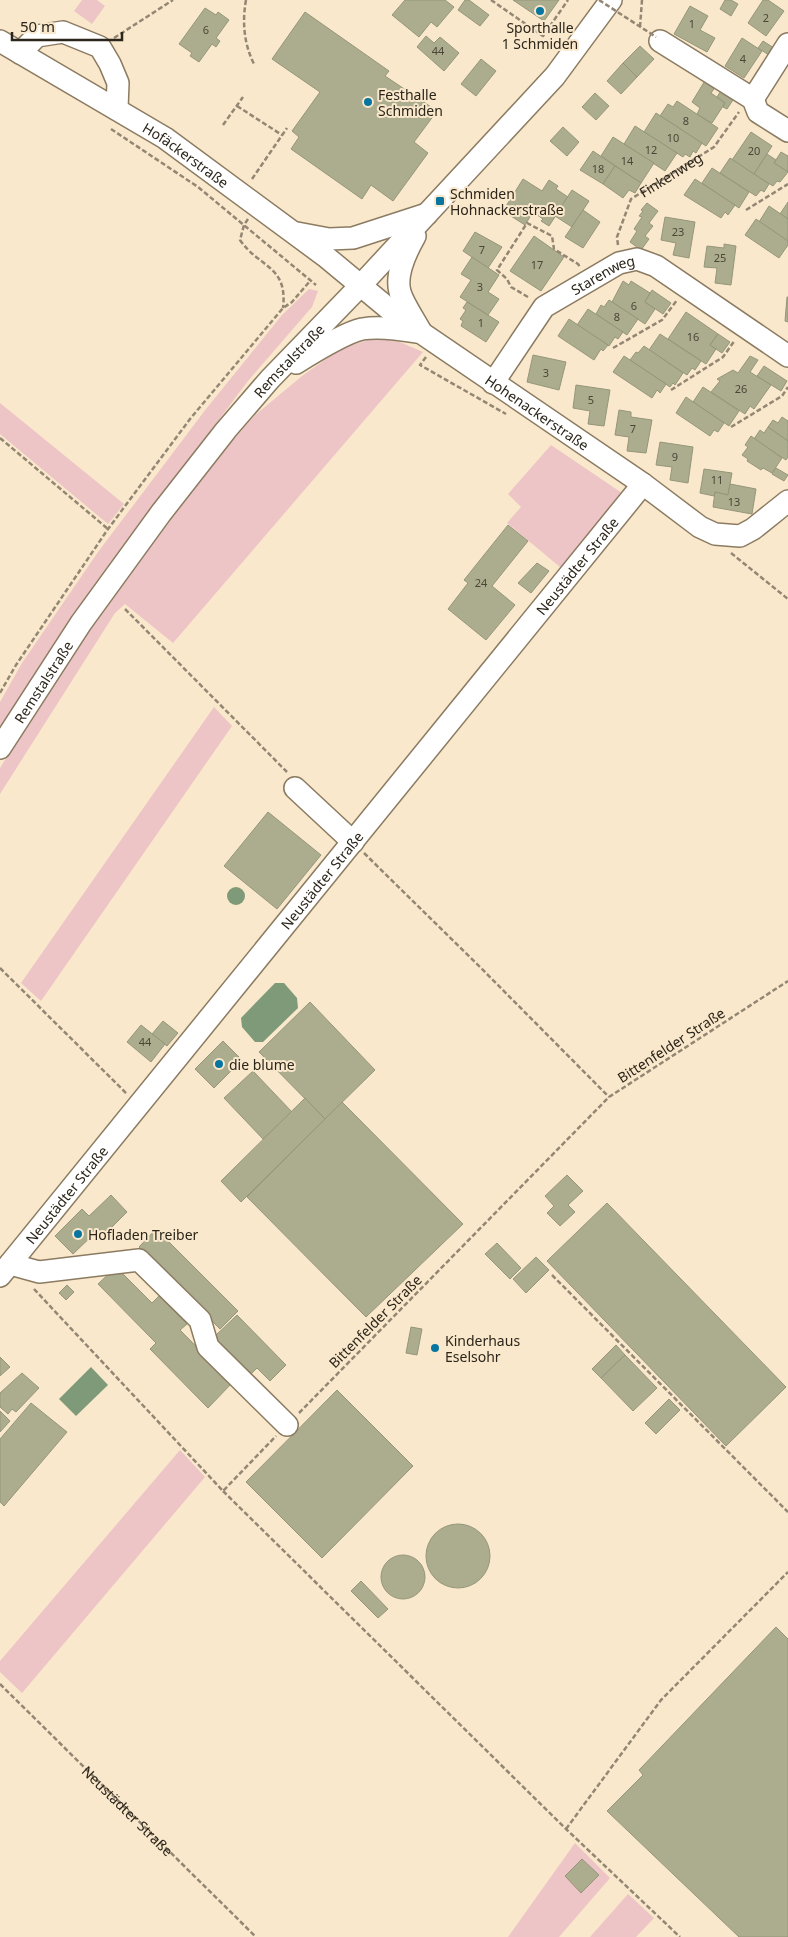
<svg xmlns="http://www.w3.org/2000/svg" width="788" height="1937" font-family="'Noto Sans',sans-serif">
	<rect width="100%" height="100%" fill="#fae8cc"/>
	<g fill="#edc5c6">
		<polygon points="82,0 97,0 105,6 92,24 74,11"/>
		<polygon points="309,289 318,291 312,307 248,381 142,522 0,737 0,702 22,663 98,552 206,409 282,315"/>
		<polygon points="374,338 400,342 423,352 173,643 125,604 115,613 0,794 0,768 71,651 190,490 254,416 302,376 340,349"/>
		<polygon points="0,403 124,504 108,524 0,434"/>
		<polygon points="551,445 622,493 566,572 507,523 521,507 508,494"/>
		<polygon points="483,662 490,666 350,829 358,817"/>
		<polygon points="214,707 232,726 41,1001 21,983"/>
		<polygon points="180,1450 205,1477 22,1693 0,1672 0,1661"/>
		<polygon points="575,1843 610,1878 559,1937 508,1937"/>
		<polygon points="628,1894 654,1918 636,1937 590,1937"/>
	</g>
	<g fill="#7e9a79">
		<circle cx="236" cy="896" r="9"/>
		<polygon points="275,983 284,983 297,998 298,1008 263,1042 255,1042 242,1027 241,1018"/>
		<polygon points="91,1367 108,1385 76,1416 59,1399"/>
	</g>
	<g fill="#acad8f" stroke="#959679">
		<polygon points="405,0 445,0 454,7 437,27 431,22 419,37 392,15"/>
		<polygon points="465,0 469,0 489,15 480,26 458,10"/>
		<polygon points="513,0 559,0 544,21"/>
		<polygon points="725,0 731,0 738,4 731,16 720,9"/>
		<polygon points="763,0 768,0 784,11 766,36 748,23"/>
		<polygon points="690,6 708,16 700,30 715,38 707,52 674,34"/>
		<polygon points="205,8 216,15 218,12 229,20 216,38 220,41 216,47 212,44 199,62 190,56 192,53 179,44"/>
		<polygon points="305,12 389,71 385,76 437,111 414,142 428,153 393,201 371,185 362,199 291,149 299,137 292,131 320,92 272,59"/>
		<polygon points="426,36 434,43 440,37 459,53 444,71 417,47"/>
		<polygon points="742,38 762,51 744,78 725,66"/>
		<polygon points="763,41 774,48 769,55 758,48"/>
		<polygon points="640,46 654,59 637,77 623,63"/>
		<polygon points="481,59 496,71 476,96 461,84"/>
		<polygon points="623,63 637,77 621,94 607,81"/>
		<polygon points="706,79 716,86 711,93 725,103 712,123 697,114 700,108 692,102"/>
		<polygon points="724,86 737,94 727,109 723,107 725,103 717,97"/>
		<polygon points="595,93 609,106 596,120 582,107"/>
		<polygon points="677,101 718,128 706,146 660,116 668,104 673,107"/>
		<polygon points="656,113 702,143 696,153 693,151 690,157 685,154 683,157 644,132"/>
		<polygon points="635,126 677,153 665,171 624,144"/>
		<polygon points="563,127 579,142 567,156 550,141"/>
		<polygon points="751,132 772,146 754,174 732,160"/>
		<polygon points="613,137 654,163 641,183 601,156"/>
		<polygon points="593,151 615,166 603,184 580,170"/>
		<polygon points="781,152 788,156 788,172 774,163"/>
		<polygon points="767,154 776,160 774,163 788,172 780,182 777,181 773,186 754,174"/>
		<polygon points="730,158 769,184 764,192 761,190 756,196 720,173"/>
		<polygon points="615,166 641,183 635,193 629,190 623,198 603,184"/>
		<polygon points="712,168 749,192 739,208 702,183"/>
		<polygon points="523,179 542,191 549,180 558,186 556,189 568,197 549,226 541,221 543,219 533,212 525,225 503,211"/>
		<polygon points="695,179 735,205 728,215 725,212 721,218 684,195"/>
		<polygon points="572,190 589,201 572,227 555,216"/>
		<polygon points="788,202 788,219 780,214"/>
		<polygon points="647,203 658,211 649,223 653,226 645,236 649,239 641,250 630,242 637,231 634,229 642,217 639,216 643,211 641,210"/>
		<polygon points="769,206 788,219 788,241 759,222"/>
		<polygon points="583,210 600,222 583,248 565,237"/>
		<polygon points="665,217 695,222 689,258 673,255 676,243 661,240"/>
		<polygon points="756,219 788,241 788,245 779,258 745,235"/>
		<polygon points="475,232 502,247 488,268 463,251"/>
		<polygon points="534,236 564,257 541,291 510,271"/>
		<polygon points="724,244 736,246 731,285 715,283 717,268 704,267 707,246 724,248"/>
		<polygon points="472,257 499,275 488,292 499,299 488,315 460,297 471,280 461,274"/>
		<polygon points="623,281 629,285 631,281 650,293 645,302 655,309 645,324 612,302"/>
		<polygon points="652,290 671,303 663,314 645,302"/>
		<polygon points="787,297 788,297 788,322 785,321"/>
		<polygon points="609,300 638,319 627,335 596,314 601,305 604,307"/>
		<polygon points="467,302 499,322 486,342 461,326 463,321 460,319 466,310 463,308"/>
		<polygon points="588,309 623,332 618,339 615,337 609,346 577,325"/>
		<polygon points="686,312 718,334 710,345 716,349 706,364 668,339"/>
		<polygon points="569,319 608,345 603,351 601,349 594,360 558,336"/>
		<polygon points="660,334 701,361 695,370 692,368 687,375 649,350"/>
		<polygon points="718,334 730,342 722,353 710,345"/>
		<polygon points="644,346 683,373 675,385 673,383 670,387 630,360 636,352 638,353"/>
		<polygon points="533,355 566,362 559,390 527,382"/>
		<polygon points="624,356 666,384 660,393 657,390 652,398 613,372"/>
		<polygon points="750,356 758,360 750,372 771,385 754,409 750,406 745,414 711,392 720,381 717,379 733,370 738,373"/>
		<polygon points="764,366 787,381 781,391 757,376"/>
		<polygon points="576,385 610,390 604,426 588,424 590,411 573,408"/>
		<polygon points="703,387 739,411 729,426 693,402"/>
		<polygon points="686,397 724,423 718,432 714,430 710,436 676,413"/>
		<polygon points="619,410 631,412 631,417 652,420 646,453 627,451 629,437 615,435"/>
		<polygon points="782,417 788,421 788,441 768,427 773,420 778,423"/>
		<polygon points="768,427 788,441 788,457 786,460 754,439 760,430 764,433"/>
		<polygon points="751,436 782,458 772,473 763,468 761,470 747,461 748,459 742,455 748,447 745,445"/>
		<polygon points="660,442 693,447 688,483 670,480 672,467 656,465"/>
		<polygon points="776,468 788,475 784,481 772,474"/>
		<polygon points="704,469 732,473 728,495 715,492 714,496 700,493"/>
		<polygon points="730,484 756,489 752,514 713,507 715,492 728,495"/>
		<polygon points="508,525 528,541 492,586 515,605 486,640 448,609 468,583 464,580"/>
		<polygon points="537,563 549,571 531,593 518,583"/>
		<polygon points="268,812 321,855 277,909 224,866"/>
		<polygon points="310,1002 375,1070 325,1119 259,1052"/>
		<polygon points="163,1021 178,1033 167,1046 152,1034"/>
		<polygon points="141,1025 165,1044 151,1062 127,1042"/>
		<polygon points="223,1041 242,1060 214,1088 195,1069"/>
		<polygon points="253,1071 292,1112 263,1139 224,1098"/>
		<polygon points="305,1098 325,1119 241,1202 221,1181"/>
		<polygon points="342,1102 463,1224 366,1317 247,1197"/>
		<polygon points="567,1175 583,1191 568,1205 575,1212 560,1226 547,1213 554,1206 545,1196"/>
		<polygon points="111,1195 127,1212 104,1235 99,1229 73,1254 55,1236 82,1209 89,1216"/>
		<polygon points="607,1203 786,1387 726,1446 547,1261"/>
		<polygon points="156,1229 238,1311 220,1329 139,1247"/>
		<polygon points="497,1243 521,1268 510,1279 485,1254"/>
		<polygon points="536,1257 549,1270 526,1293 513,1279"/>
		<polygon points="116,1267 152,1303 159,1296 187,1324 180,1330 232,1383 208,1408 150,1349 156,1343 98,1284"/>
		<polygon points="67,1285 74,1292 66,1300 59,1293"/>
		<polygon points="237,1315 286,1365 270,1381 257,1368 250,1375 213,1338"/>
		<polygon points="411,1327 422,1329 417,1355 406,1353"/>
		<polygon points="616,1345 625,1355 601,1378 592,1369"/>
		<polygon points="625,1355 657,1388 633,1411 601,1378"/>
		<polygon points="0,1357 10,1367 0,1376"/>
		<polygon points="22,1373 39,1388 16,1412 12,1409 8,1414 0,1407 0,1393"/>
		<polygon points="337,1390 413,1466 322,1558 246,1482"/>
		<polygon points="669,1399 680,1410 656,1434 645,1423"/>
		<polygon points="31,1403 67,1432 4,1506 0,1502 0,1439"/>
		<polygon points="0,1411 10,1421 0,1432"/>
		<circle cx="458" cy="1556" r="32"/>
		<circle cx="403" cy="1577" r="22"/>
		<polygon points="361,1581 388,1609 378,1618 351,1591"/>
		<polygon points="776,1627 788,1639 788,1937 739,1937 607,1811 643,1775 639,1770"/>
		<polygon points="582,1859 599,1875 581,1893 565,1876"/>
	</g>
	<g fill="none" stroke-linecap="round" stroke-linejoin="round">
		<defs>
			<g id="minor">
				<path id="s3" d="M 0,41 L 165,138 L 325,256 L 401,319 L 643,484 L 700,527 L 715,534 L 740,536 L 753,529 L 788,501"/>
				<polyline points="660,41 753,99 758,112 788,131"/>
				<polyline points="20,53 37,36 63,32 100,47 110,64 118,83 117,108"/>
				<polyline points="753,99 788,44"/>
				<polyline points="297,233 329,239 353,238 427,214"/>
				<path d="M 415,236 C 406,252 395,274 400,292 C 403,303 414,319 420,330"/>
				<path d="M 296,363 C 312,353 344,333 362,329 C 380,326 399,329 416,332"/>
				<path id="s4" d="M 493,383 L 544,307 L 619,263 L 637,259 L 656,266 L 788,356"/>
				<path id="s5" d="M 0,748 L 81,623 L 161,513 L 226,430 L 270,379 L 361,285 L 555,76 L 611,0"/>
				<polyline points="295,788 353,842"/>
				<polyline points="10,1264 39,1272 139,1260 200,1320 208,1347 287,1425"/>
				<path id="s6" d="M 0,1276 L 643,484"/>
			</g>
		</defs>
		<use href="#minor" stroke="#8b7b61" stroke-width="24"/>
		<g stroke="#938774" stroke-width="2.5" stroke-dasharray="5 2.5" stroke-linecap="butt">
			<path d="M 246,0 C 242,22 244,44 254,64"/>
			<polyline points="491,0 543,36 568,0"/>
			<polyline points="640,27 642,0"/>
			<polyline points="114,38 173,0"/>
			<polyline points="237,106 282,135"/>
			<polyline points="223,125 243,97"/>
			<polyline points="111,129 198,187 316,285"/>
			<polyline points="252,179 287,128"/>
			<polyline points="746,210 788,184"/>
			<path d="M 248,219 L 244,225 L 240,240 C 259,268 288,265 283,308"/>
			<path id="s1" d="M 618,245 L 617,237 L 631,199 L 714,147 L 739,112"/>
			<polyline points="528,297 511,287 507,279 497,270 527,223 552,236 554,249 578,264 580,267"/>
			<polyline points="613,348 662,320 677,300"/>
			<polyline points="426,357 420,365 506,414"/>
			<polyline points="671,390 723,357 735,340"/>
			<polyline points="731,427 782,396 788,387"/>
			<polyline points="0,438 108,529"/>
			<polyline points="731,553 788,599"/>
			<polyline points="125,609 287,772"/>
			<polyline points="0,693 16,665 108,529 190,419 283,308 292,302 310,281"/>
			<polyline points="364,853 481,968 609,1097"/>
			<polyline points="0,968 127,1094"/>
			<polyline points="552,1275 788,1512"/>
			<polyline points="34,1289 223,1491 276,1436"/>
			<polyline points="299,1413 609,1097 788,981"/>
			<polyline points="223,1491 566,1829 680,1937"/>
			<path id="s2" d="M 0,1684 L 256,1937"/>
			<polyline points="566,1829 661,1700 788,1572"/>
		</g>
		<use href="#minor" stroke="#fff" stroke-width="21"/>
		<polyline stroke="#938774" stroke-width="2.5" stroke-dasharray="5 2.5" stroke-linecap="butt" points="599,0 656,37"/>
	</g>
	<g fill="#0775a0" stroke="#fae8cc" stroke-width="2">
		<circle cx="540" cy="11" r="5"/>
		<circle cx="368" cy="102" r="5"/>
		<rect x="435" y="196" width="10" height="10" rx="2.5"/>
		<circle cx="219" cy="1064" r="5"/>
		<circle cx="78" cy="1234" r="5"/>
		<circle cx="435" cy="1348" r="5"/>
	</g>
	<g text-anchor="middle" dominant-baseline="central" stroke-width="4" stroke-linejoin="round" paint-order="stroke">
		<g font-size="11" fill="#4b4737">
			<text x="766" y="17">2</text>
			<text x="692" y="23">1</text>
			<text x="206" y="29">6</text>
			<text x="438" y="50">44</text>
			<text x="743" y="58">4</text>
			<text x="686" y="120">8</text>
			<text x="673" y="137">10</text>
			<text x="651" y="149">12</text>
			<text x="754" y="150">20</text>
			<text x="627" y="160">14</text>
			<text x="598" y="168">18</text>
			<text x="678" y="231">23</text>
			<text x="482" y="249">7</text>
			<text x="720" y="257">25</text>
			<text x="537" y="264">17</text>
			<text x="480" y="286">3</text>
			<text x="634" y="305">6</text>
			<text x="617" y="316">8</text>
			<text x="481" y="322">1</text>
			<text x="693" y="336">16</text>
			<text x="546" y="372">3</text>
			<text x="741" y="388">26</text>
			<text x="591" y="399">5</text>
			<text x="633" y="428">7</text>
			<text x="675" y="456">9</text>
			<text x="717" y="479">11</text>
			<text x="734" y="501">13</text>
			<text x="481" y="582">24</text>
			<text x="145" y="1041">44</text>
		</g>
		<g font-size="14" fill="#2b251a" stroke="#fae8cc" text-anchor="start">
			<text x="540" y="27" text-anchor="middle">Sporthalle<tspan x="540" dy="16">1 Schmiden</tspan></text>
			<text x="378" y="94">Festhalle<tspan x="378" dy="16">Schmiden</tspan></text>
			<text x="450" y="193">Schmiden<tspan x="450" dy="16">Hohnackerstraße</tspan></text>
			<text x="229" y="1064">die blume</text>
			<text x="88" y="1234">Hofladen Treiber</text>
			<text x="445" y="1340">Kinderhaus<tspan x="445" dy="16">Eselsohr</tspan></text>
		</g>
		<g font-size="14" fill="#2b251a" stroke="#fae8cc">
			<text stroke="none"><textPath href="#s3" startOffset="218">Hofäckerstraße</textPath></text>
			<text stroke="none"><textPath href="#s1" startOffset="95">Finkenweg</textPath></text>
			<text stroke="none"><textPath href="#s4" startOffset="159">Starenweg</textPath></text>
			<text stroke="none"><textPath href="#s5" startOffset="484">Remstalstraße</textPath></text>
			<text stroke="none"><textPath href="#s3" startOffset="654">Hohenackerstraße</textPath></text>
			<text stroke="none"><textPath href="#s6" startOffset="915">Neustädter Straße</textPath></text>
			<text stroke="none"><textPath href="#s5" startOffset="79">Remstalstraße</textPath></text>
			<text stroke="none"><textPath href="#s6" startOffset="510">Neustädter Straße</textPath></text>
			<text transform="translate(671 1045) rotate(-33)">Bittenfelder Straße</text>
			<text stroke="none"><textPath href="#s6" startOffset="105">Neustädter Straße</textPath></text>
			<text transform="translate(375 1321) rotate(-45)">Bittenfelder Straße</text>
			<text stroke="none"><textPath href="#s2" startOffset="180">Neustädter Straße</textPath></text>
		</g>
	</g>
	<path d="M12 32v8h110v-8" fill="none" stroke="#2b251a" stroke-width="2.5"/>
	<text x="20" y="32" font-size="15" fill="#2b251a" stroke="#fae8cc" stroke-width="4" paint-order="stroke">50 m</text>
</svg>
